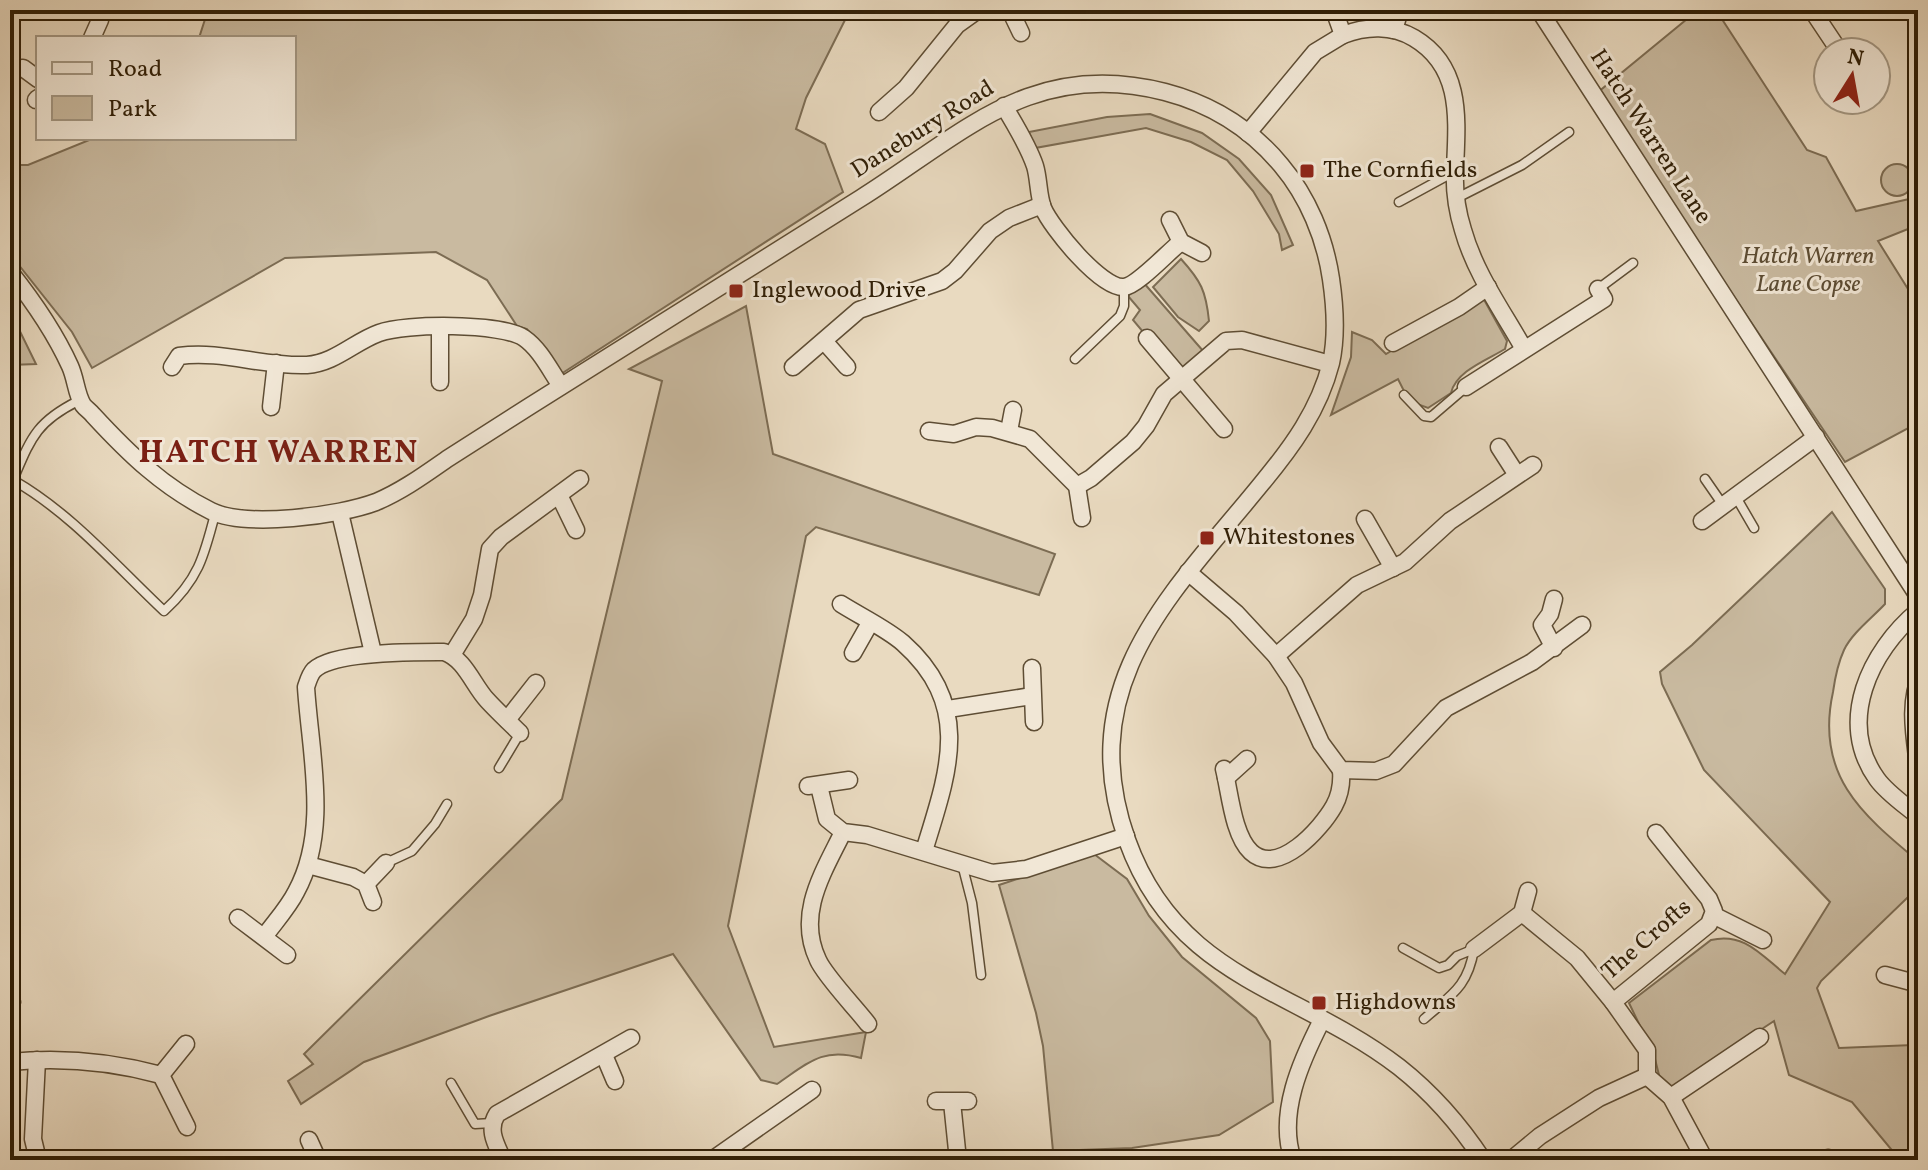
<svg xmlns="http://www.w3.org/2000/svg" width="1928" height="1170" font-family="Vollkorn,serif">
	<rect width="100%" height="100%" fill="#e9dac0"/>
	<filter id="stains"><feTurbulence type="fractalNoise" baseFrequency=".0025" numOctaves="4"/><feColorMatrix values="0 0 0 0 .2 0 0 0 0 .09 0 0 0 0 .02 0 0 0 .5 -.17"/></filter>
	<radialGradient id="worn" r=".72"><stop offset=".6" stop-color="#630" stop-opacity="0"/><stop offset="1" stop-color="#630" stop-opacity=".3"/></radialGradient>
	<g fill="#c9baa0" stroke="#7c6c53" stroke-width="2">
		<polygon points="208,10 850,10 806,98 796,129 825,144 843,192 561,374 527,329 517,326 487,280 436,252 285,258 92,368 72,332 10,254 10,165 28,165 94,138 294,138 294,38 199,38"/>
		<polygon points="1698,10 1716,10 1807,150 1826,157 1856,211 1918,197 1918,225 1878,241 1918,305 1918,423 1845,462 1597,93"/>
		<polygon points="1150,114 1202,133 1239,159 1271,195 1293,245 1282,250 1279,234 1253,191 1227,160 1191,142 1146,128 1035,148 1029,132 1107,117"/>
		<circle cx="1897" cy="180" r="16"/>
		<path d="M 1181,259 C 1201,281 1206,291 1209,321 L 1199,331 L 1178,317 L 1153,287 Z"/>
		<polygon points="1143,282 1204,352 1180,376 1133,320 1140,310 1128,296"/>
		<path d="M 1482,296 L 1507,341 L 1505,349 C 1487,360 1456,371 1451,393 L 1428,408 L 1409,401 L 1398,379 L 1331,415 L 1351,357 L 1352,332 L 1372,340 L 1386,354 Z"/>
		<path d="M 746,306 L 773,454 L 1055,554 L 1039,595 L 816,527 L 806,536 L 728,926 L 774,1047 L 866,1032 L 861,1058 C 822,1047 808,1063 777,1084 L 761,1080 L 673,954 L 489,1016 L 364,1062 L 301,1104 L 288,1081 L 313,1064 L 304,1054 L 562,799 L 662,381 L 629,369 Z"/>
		<polygon points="10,311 36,364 10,365"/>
		<path d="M 1832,512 L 1885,589 L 1885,604 C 1872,618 1852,633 1844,650 C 1838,663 1835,678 1833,692 C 1815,774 1860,813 1918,861 L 1918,906 L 1907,898 L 1821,981 L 1817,988 L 1839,1048 L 1913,1045 L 1918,1059 L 1918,1160 L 1900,1160 L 1852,1102 L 1789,1075 L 1774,1021 L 1672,1088 L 1661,1083 L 1654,1055 L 1629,1003 L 1711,940 C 1744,932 1761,955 1785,974 L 1830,902 L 1704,770 L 1662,684 L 1660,672 L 1692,645 Z"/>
		<polygon points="1094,854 1127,879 1149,916 1182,957 1256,1018 1270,1041 1273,1102 1219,1135 1132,1148 1053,1151 1043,1046 1036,1013 999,885"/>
	</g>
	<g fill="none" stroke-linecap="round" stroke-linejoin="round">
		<defs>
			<g id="lane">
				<polyline points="1457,198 1522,165 1569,132"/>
				<polyline points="1399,202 1454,172"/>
				<polyline points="1598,289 1633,263"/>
				<polyline points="1075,359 1120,316 1124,306 1124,287"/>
				<polyline points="1404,395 1424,416 1431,417 1466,387"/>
				<path d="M 78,401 C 36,422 31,438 13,480 C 71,513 116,566 164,611 C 198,580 204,557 215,514"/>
				<polyline points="1705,479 1723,505"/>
				<polyline points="1736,497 1754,528"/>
				<polyline points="499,768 520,733"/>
				<path d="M 1915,773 C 1911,738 1903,704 1918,671"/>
				<polyline points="386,863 412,851 435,824 447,804"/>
				<polyline points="962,864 972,903 981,975"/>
				<path d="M 1403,948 L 1439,968 L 1448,965 L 1457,956 L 1474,949 C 1468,987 1451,995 1424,1019"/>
				<polyline points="10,1001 16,1002"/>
				<polyline points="451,1083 475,1124 492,1123"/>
			</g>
			<g id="street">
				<polyline points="1010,10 1021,33"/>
				<path d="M 1334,10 L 1343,35 C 1366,26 1392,25 1414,38 C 1463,67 1457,120 1455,169 C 1454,189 1457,211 1463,230 C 1475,273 1502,310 1524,349"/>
				<polyline points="1539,10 1918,596"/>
				<polyline points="1812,10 1840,52"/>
				<polyline points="1394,30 1400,10"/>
				<polyline points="92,38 100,20 100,10"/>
				<polyline points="23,68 38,79"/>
				<polyline points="36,100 38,98"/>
				<path d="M 1004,106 C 1015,125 1028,145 1035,166 C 1039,179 1038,195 1043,208 C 1051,227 1101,289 1124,287 C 1137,286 1169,251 1181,242"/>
				<polyline points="879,112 906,88 957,25 978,10"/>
				<polyline points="1248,133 1315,52 1343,35"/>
				<polyline points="1170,220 1181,242 1202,253"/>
				<path d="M 10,272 C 33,301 55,333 70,366 C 76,379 76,394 83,405 C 86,409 90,411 93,415 C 129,454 163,487 211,511 C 246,528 339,516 376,502 C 402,491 424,475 447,459 C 475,441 502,424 530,406 C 640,336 751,268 861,198 C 964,133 1033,58 1165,92 C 1211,104 1251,129 1281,165 C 1308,197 1325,238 1331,279 C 1335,306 1337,336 1331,363 C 1319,410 1292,447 1262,483 C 1172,594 1072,683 1127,840 C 1177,980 1296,988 1399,1067 C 1432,1093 1460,1125 1483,1160"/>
				<polyline points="1147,338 1224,429"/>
				<polyline points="824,341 847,367"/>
				<polyline points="1393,343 1459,307 1488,287"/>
				<path d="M 172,367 L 179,356 C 222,350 263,367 307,365 C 335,363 354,342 379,333 C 405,323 502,323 524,338 C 540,349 550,370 561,386"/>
				<polyline points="793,367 859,310 942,281 955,271 990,231 1009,218 1042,205"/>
				<polyline points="440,382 440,327"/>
				<polyline points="1466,387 1604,299 1598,289"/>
				<polyline points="271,407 276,363"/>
				<polyline points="929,431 954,434 976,427 992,428 1030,439 1077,486 1082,518"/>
				<polyline points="1009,431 1013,410"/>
				<polyline points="1499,447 1517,475"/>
				<polyline points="1077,486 1091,478 1133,442 1146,426 1164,394 1226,341 1242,340 1330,364"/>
				<polyline points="559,495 576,530"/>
				<polyline points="340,513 373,653"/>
				<polyline points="1365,519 1393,568"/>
				<polyline points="1702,521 1816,437"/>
				<polyline points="1188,572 1236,613 1276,656 1294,683 1321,743 1341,770 1376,771 1394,764 1446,708 1532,662 1582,625"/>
				<path d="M 841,604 C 860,616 887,629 903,643 C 974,706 948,773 924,851"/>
				<path d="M 1918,611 C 1870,651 1836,722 1877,779 C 1887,793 1905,805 1918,816"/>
				<polyline points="1554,648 1542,625 1550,614 1554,599"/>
				<polyline points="853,653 870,623"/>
				<polyline points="452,655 474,619 482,595 490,549 501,537 580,479"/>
				<polyline points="1276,656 1357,585 1405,562 1450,521 1533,465"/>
				<polyline points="1032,668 1034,722"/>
				<polyline points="948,709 1032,696"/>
				<polyline points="507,720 536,683"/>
				<path d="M 1224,769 C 1230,793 1233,835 1251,852 C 1278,877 1321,829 1334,806 C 1340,795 1342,782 1341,770"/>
				<polyline points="1226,778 1247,759"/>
				<polyline points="808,786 849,780"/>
				<polyline points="819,786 827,819 843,832 867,835 992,873 1026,869 1126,836"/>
				<path d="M 843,832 C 823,873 796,914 818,960 C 825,976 855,1007 868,1024"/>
				<polyline points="308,865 353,877 366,884 373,902"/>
				<polyline points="366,884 386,863"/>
				<polyline points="1522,913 1577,958 1613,1002 1647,1050 1647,1076 1671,1097 1705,1160"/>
				<polyline points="1713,915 1763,940"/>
				<polyline points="238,918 287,955"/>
				<path d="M 264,937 C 274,923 288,908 296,892 C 330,830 310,753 306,687 C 308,681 310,674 314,670 C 334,651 416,652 444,652 C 465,659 473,685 487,700 C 498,712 509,722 520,733"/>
				<polyline points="1474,949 1522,913 1528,891"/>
				<polyline points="1885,975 1915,983 1918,991"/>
				<polyline points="1613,1002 1709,924 1714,911 1709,899 1656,833"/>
				<polyline points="186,1044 161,1075 187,1127"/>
				<polyline points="604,1055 615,1081"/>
				<polyline points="37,1060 33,1139 38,1160"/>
				<path d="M 10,1062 C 60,1057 113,1062 161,1075"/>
				<polyline points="1671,1097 1760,1037"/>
				<polyline points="936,1101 968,1101"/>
				<polyline points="952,1102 958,1160"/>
				<polyline points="309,1140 318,1160"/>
				<path d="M 503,1160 C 496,1144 487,1130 497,1114 L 631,1038"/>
				<polyline points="712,1160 812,1090"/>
				<path d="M 1293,1160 C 1277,1114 1301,1061 1322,1020"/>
				<polyline points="1511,1160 1540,1136 1599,1098 1647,1076"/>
				<polyline points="1827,1160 1828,1158"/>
			</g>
		</defs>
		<use href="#lane" stroke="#5e4d34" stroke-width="11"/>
		<use href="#street" stroke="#5e4d34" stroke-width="19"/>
		<use href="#lane" stroke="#f1e7d6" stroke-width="8"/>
		<use href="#street" stroke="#f1e7d6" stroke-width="16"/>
	</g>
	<g fill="#8f2418" stroke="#f1e7d6" stroke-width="3">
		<rect x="1299" y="163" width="16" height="16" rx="4"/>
		<rect x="728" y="283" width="16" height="16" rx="4"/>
		<rect x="1199" y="530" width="16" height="16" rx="4"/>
		<rect x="1311" y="995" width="16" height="16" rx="4"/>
	</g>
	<g text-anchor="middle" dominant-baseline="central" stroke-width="6" stroke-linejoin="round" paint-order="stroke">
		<g font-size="24" fill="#2f1e06" stroke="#f1e7d6">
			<text transform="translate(923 130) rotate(-32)">Danebury Road</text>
			<text transform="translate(1650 137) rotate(57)">Hatch Warren Lane</text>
			<text transform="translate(1647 940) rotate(-41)">The Crofts</text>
		</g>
		<g font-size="24" fill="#2f1e06" stroke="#f1e7d6" text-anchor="start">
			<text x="1323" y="171">The Cornfields</text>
			<text x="752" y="291">Inglewood Drive</text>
			<text x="1223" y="538">Whitestones</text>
			<text x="1335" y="1003">Highdowns</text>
		</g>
		<g font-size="24" font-style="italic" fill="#5d4d34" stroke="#f1e7d6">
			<text x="1808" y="257">Hatch Warren<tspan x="1808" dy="28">Lane Copse</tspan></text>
		</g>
		<g font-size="32" font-weight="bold" letter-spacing="2" fill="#7a1f14" stroke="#f1e7d6">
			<text x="279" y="454">HATCH WARREN</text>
		</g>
	</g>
	<rect width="1928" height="1170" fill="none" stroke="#e9dac0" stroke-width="40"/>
	<rect x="12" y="12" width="1904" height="1146" fill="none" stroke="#2f1e06" stroke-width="4"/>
	<rect x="20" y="20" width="1888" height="1130" fill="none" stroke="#2f1e06" stroke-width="2"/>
	<rect x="36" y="36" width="260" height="104" fill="#f1e7d6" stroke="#a39783" stroke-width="2"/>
	<rect x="52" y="62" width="40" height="12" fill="#f1e7d6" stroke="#a39783" stroke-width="2"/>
	<text x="108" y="76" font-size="24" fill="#2f1e06">Road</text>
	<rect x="52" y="96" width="40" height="24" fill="#c9baa0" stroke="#a39783" stroke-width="2"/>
	<text x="108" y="116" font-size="24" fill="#2f1e06">Park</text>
	<g transform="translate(1852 76) rotate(11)"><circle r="38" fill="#f1e7d6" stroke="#a39783" stroke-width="2"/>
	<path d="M0-6L14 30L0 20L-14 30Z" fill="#8f2418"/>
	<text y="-12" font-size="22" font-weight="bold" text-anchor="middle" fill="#2f1e06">N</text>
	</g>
	<rect width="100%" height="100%" filter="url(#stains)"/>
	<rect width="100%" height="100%" fill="url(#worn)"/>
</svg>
